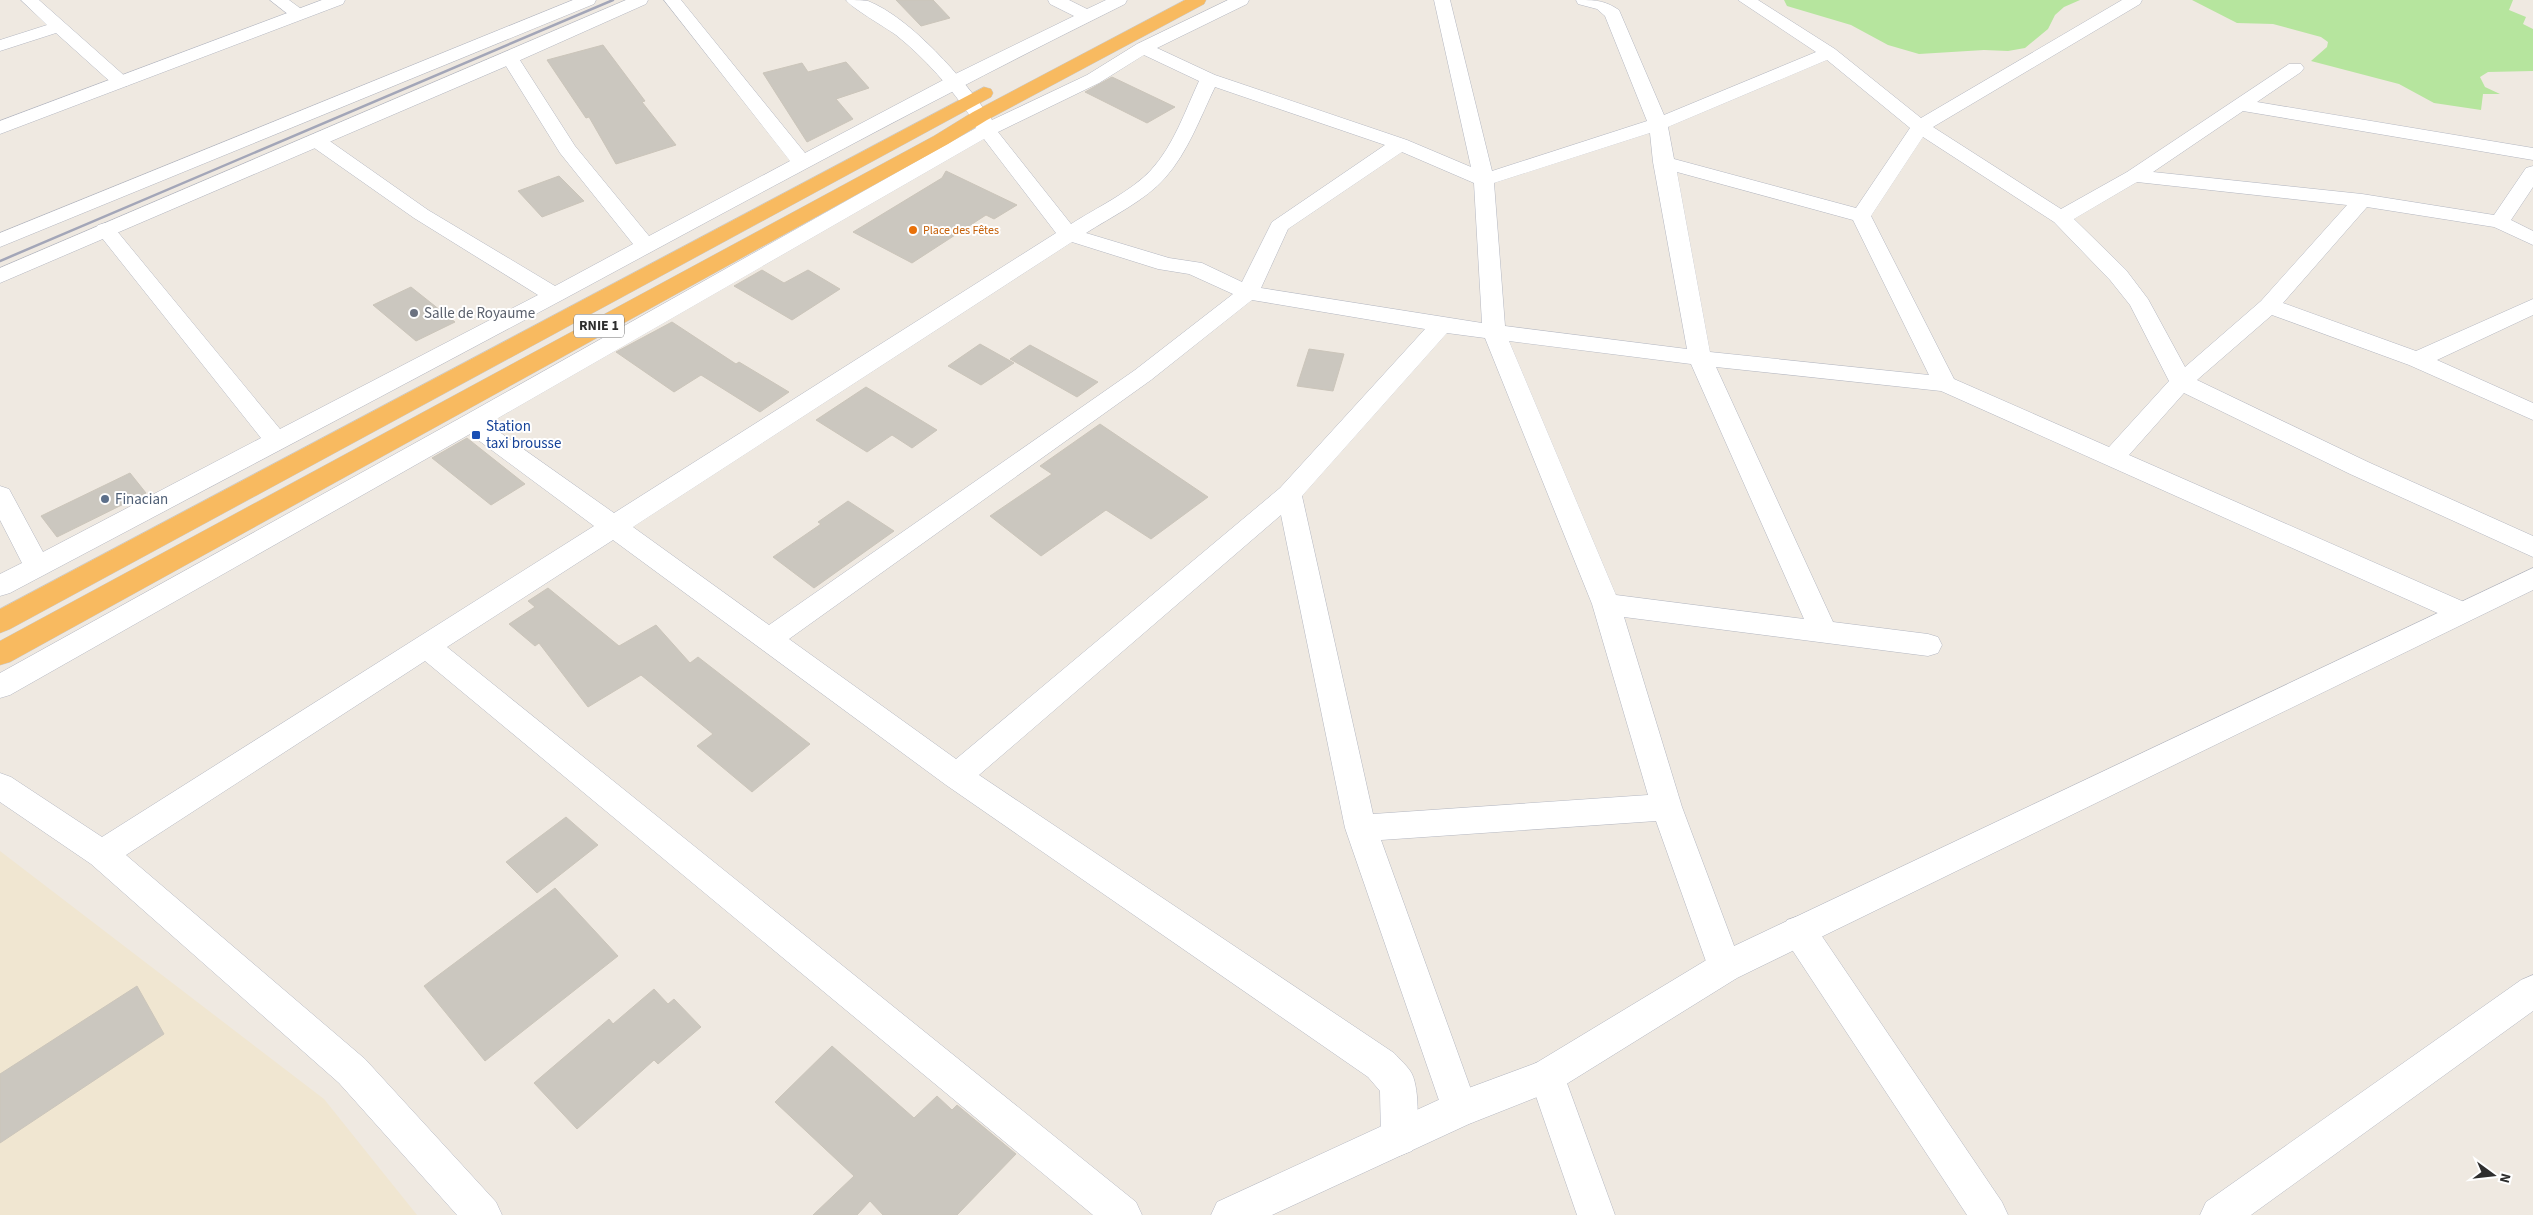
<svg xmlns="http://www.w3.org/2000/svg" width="2533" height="1215" font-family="'Source Sans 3',sans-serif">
	<rect width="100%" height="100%" fill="#efe9e1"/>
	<polygon fill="#f0e6d1" points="0,851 324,1099 417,1215 0,1215"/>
	<g fill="#b6e59e">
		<polygon points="1784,0 2080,0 2064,7 2055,15 2048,29 2025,48 2008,51 1984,50 1919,54 1888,45 1851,25 1787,6"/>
		<polygon points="2192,0 2513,0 2509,10 2526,17 2523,24 2533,29 2533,71 2488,72 2480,77 2485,87 2500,94 2483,94 2481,110 2434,103 2399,84 2311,61 2327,47 2328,42 2321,37 2273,24 2237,23"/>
	</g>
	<g fill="#cbc7bf" stroke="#cbc5ba">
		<polygon points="896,0 933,0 950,18 921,26"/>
		<polygon points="603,45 645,101 642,102 676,145 616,164 589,117 586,118 547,60"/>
		<polygon points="846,62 869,88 836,99 853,119 807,142 763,73 802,63 808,72"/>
		<polygon points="1112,77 1175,107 1147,123 1085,92"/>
		<polygon points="946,171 1017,205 994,219 986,215 912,263 853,232 942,178"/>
		<polygon points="559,176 584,201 542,217 518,191"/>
		<polygon points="762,270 784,283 808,270 840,289 792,320 734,286"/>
		<polygon points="411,287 455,322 416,341 373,305"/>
		<polygon points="672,322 736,364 739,362 789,392 760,412 701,375 674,392 616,352"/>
		<polygon points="980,344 1014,363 981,385 948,366"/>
		<polygon points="1030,345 1098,382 1077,397 1010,359"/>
		<polygon points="1309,349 1344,354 1333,391 1297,386"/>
		<polygon points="866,387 937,430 912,448 892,435 867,452 816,420"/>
		<polygon points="1100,424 1208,497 1151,539 1106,510 1041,556 990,516 1052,474 1040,466"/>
		<polygon points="467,438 525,484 491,505 432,458"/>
		<polygon points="130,473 146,493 57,537 41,516"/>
		<polygon points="848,501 894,531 814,588 773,557 821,524 818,522"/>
		<polygon points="548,588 619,646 656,625 690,663 698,657 810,744 752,792 697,746 713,734 641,675 588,707 539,643 535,646 509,624 535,607 528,601"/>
		<polygon points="566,817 598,845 537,893 506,862"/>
		<polygon points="555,888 618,956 485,1061 424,986"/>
		<polygon points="137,986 164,1034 0,1143 0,1074"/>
		<polygon points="654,989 668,1004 674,999 701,1027 658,1064 654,1060 577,1129 534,1083 609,1019 613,1024"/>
		<polygon points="832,1046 914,1118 937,1096 952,1110 957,1105 1016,1154 957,1215 883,1215 870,1201 857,1215 813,1215 854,1176 775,1102"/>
	</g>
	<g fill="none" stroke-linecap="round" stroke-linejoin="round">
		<defs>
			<g id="minor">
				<polygon points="21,0 39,0 127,78 130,82 127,86 115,86 56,33 0,51 0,40 47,25"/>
				<polygon points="270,0 289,0 308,14 305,18 293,18"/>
				<path d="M 664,0 L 681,0 L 805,153 L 947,78 L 1074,16 L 1050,4 L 1048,0 L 1069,0 L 1087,9 L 1106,0 L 1127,0 L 1125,4 C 935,98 751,198 564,299 C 379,398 195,495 10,593 L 0,596 L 0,574 L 22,563 L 0,520 L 0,486 L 9,489 L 43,552 L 261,438 L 98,233 L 95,229 L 98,225 L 105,223 L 112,225 L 280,429 L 538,295 L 414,218 L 310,145 L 307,141 L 310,137 L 324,137 L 428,210 L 555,286 L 633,244 L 560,153 L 501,58 L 504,54 L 516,54 L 575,146 L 649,236 L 790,161 Z"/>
				<path d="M 1228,0 L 1249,0 L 1247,4 L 1157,48 L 1215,75 L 1407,140 L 1471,167 L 1434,0 L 1450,0 L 1492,171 L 1647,121 L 1605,16 L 1597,9 L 1578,4 L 1576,0 C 1595,0 1604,0 1619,10 L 1664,115 L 1816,52 L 1738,0 L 1758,0 L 1835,49 L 1921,118 L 2122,0 L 2142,0 L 2140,4 L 1933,127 L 2061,209 L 2127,172 L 2289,64 L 2301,64 L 2304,68 L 2301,72 L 2257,102 L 2533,148 L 2533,160 L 2243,111 L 2153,172 L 2362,194 L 2494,215 L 2526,168 L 2533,166 L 2533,187 L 2511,220 L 2533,231 L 2533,245 L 2494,227 L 2367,207 L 2283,303 L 2416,351 L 2533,299 L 2533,315 L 2437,360 L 2533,403 L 2533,420 L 2409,365 L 2272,315 L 2197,380 L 2368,462 L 2533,536 L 2533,557 L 2350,474 L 2184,393 L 2129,455 L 2471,605 L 2475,612 L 2471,619 L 2461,622 L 2451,619 L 1941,391 L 1716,367 L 1833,622 L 1928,634 L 1938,637 L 1942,645 L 1938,653 L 1928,656 L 1624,617 L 1682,807 L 1742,967 L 1737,978 L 1725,983 L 1713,978 L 1708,967 L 1656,821 L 1381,840 L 1478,1109 L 1473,1122 L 1460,1127 L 1447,1122 L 1442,1109 L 1345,828 L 1281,515 L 979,775 L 1394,1053 C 1399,1059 1408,1066 1412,1074 C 1420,1091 1419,1133 1412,1151 L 1399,1156 L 1386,1151 L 1381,1138 L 1380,1091 L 1368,1077 L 946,785 L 613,540 L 447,647 L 1136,1202 L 1142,1215 L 1093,1215 L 425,661 L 126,855 L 365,1059 L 496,1202 L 502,1215 L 457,1215 L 339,1083 L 91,864 L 0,802 L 0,773 L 11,777 L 102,837 L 594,526 L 470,434 L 10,695 L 0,698 L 0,673 L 462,417 L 976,128 L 971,116 L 973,112 L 987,112 L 992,120 L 1087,75 L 1137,44 ZM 1144,55 L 1199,81 C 1185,111 1174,145 1151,170 C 1132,191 1096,208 1071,224 L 998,132 L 1099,83 ZM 1827,60 L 1910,128 L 1856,208 L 1674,159 L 1668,127 ZM 1215,87 L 1385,145 L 1272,222 L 1242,282 L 1202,263 L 1169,258 L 1086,233 C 1111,217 1146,200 1165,178 C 1188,152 1200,118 1215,87 ZM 1650,133 L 1653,162 L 1687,349 L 1505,326 L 1494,183 ZM 1923,137 L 2054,222 L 2110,280 L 2130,305 L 2169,381 L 2109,447 L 1954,379 L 1871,216 ZM 984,139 L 1056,233 L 614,513 L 488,424 ZM 1402,152 L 1474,183 L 1482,323 L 1261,288 L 1288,229 ZM 1677,172 L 1853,220 L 1929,375 L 1710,352 ZM 2137,182 L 2347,205 L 2261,301 L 2185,367 L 2148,299 L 2126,270 L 2074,219 ZM 1072,242 L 1158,269 L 1189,274 L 1233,294 L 1135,370 L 769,625 L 633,527 ZM 1252,300 L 1425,329 L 1280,488 L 956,759 L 789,639 L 1151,380 ZM 1447,333 L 1485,338 L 1592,604 L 1648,795 L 1373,814 L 1302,496 ZM 1509,341 L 1691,364 L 1804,619 L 1616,595 Z"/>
				<polygon points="1799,916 1811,920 2002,1202 2008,1215 1967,1215 1787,942 1782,931 1787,920"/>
				<polygon points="2533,975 2533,1011 2251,1215 2200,1215 2206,1202 2521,980"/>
				<polygon points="1547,1059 1560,1064 1615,1215 1577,1215 1529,1076 1534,1064"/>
			</g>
			<g id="secondary">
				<polygon points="322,0 345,0 343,4 0,134 0,121"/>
				<polygon points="573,0 596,0 594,4 0,247 0,233"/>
				<polygon points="626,0 648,0 646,4 516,62 0,283 0,268"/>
				<path d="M 846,0 C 852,0 862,0 868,1 C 911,18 964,79 989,116 L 987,120 L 973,120 C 951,88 926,59 896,35 C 885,27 850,7 846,0 Z"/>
				<polygon points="2533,568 2533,590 1737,978 1560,1088 1469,1124 1272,1215 1211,1215 1217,1202 1447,1096 1536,1063 1713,956"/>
			</g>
			<g id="trunk">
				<polygon points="1185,0 1206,0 1204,4 987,120 948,144 10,662 0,665 0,641 934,136 973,112"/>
				<polygon points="984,87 991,89 993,93 991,97 10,629 0,633 0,609"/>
			</g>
		</defs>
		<use href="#minor" stroke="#b4b7c1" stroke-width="1"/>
		<use href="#secondary" stroke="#b4b7c1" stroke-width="1"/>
		<use href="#trunk" stroke="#c9c9c9" stroke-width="1"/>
		<use href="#minor" fill="#fff" fill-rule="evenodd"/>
		<use href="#secondary" fill="#fff" fill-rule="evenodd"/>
		<use href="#trunk" fill="#f8ba60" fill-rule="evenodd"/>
		<polyline stroke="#a3a6b8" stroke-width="2.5" points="0,261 613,0"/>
	</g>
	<circle fill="#e8710a" stroke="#fff" stroke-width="2" cx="913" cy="230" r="5"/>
	<circle fill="#6b7280" stroke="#fff" stroke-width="2" cx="414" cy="313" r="5"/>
	<rect fill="#1a4fb4" stroke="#fff" stroke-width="2" x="471" y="430" width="10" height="10" rx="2.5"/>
	<circle fill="#5c6f8a" stroke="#fff" stroke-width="2" cx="105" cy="499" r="5"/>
	<g text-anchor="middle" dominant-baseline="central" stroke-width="4" stroke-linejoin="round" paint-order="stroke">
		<g font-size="12" fill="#c56008" stroke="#fff" text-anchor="start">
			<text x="923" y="230">Place des Fêtes</text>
		</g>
		<rect fill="#fff" stroke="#6d6d6d" stroke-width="1" x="574" y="314.5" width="50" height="23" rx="4"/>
		<g font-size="14" font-weight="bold" fill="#2e2e2e">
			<text x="599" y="326">RNIE 1</text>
		</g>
		<g font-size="15" fill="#5b616d" stroke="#fff" text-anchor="start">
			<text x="424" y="313">Salle de Royaume</text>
		</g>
		<g font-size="15" fill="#164399" stroke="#fff" text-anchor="start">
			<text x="486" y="426">Station<tspan x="486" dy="17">taxi brousse</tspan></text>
		</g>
		<g font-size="15" fill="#4e5e75" stroke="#fff" text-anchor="start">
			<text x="115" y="499">Finacian</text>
		</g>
	</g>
	<g transform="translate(2493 1175) rotate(105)" stroke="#ffffff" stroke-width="4" paint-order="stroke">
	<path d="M0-4L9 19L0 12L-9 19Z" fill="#2e2e2e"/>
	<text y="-8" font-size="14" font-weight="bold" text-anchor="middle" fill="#2e2e2e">N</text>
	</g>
</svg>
